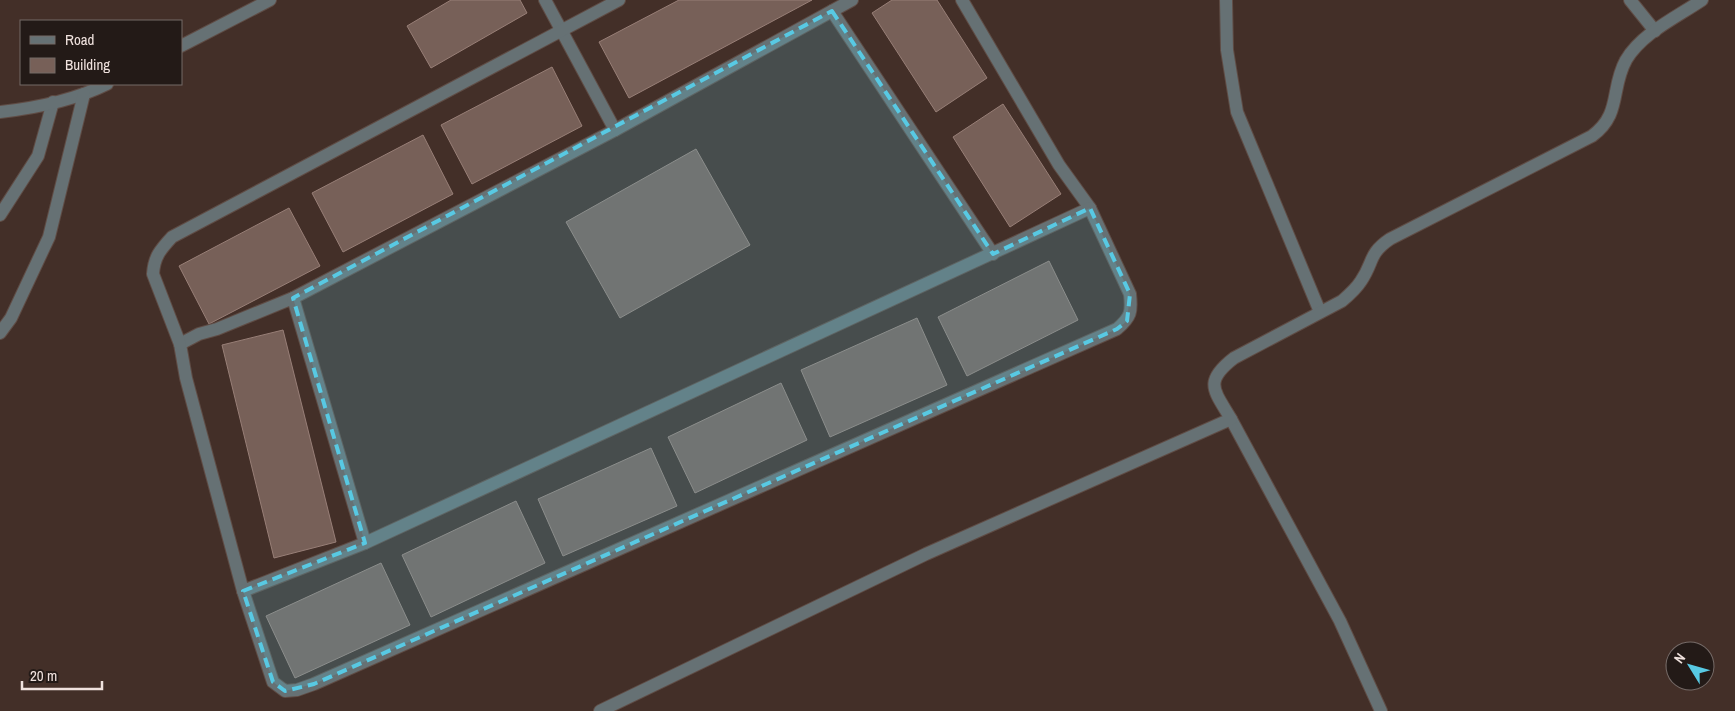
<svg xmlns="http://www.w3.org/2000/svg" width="1735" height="711" font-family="'Archivo Narrow',sans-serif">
	<rect width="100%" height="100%" fill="#432f28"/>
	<g fill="#776058" stroke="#987f77">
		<polygon points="451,0 520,0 527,13 431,68 407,26"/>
		<polygon points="679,0 812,0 629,98 599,42"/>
		<polygon points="892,0 937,0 987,78 936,112 872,13"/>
		<polygon points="552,67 582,126 472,184 441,125"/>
		<polygon points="1003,104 1061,194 1010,227 953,137"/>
		<polygon points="423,135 453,194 343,252 312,193"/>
		<polygon points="696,149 750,245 620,318 566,222"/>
		<polygon points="289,208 320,266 209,324 179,266"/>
		<polygon points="1049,261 1078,320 967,376 938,317"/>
		<polygon points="917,318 947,385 830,437 801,370"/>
		<polygon points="283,330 336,542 274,558 222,345"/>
		<polygon points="781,383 807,440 695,493 668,437"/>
		<polygon points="651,448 677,506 563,556 538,499"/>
		<polygon points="516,501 545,563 431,617 402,555"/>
		<polygon points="381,563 410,625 295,678 266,616"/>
	</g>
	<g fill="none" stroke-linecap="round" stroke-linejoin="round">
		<defs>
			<polyline id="service" points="0,215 38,156 53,102"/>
			<g id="minor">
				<path d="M 545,0 L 615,130 L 293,298 L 217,329 L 199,334 L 180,344 L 186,378 L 243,591 L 273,682 L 285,691 L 297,690 L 314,684 L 1117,329 C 1131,317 1132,312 1130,294 L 1090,208 L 1059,165 L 962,0"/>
				<polyline points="1226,0 1227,50 1237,112 1320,312"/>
				<polyline points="1630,0 1655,31"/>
				<polyline points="832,11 993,254"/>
				<polyline points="181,46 270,0"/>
				<path d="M 0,112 C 36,108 75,100 107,84"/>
				<polyline points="615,130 852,0"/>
				<polyline points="293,298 365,543"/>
				<polyline points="0,333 11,318 49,237 84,94"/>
				<path d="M 180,344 L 153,274 C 154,257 160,250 172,237 L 619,0"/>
				<polyline points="1231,419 1340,621 1381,711"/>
				<polyline points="243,591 365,543 1090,208"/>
				<path d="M 600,711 L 926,554 L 1231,419 C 1214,390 1203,382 1234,358 L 1342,301 C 1349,295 1356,289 1361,281 C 1374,262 1368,254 1390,239 L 1592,136 C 1622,114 1610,89 1626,60 C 1642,33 1677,17 1702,0"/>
			</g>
		</defs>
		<use href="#service" stroke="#5f4c45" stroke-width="14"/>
		<use href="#minor" stroke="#5f4c45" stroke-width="14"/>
		<use href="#service" stroke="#667174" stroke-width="12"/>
		<use href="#minor" stroke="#667174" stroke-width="12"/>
	</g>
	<path fill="#58c9e3" fill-opacity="0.2" stroke="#58c9e3" stroke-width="4" stroke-dasharray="10 6" stroke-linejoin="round" d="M 832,11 L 993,254 L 1090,208 L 1130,294 L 1127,321 L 1117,329 L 314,684 L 285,691 L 273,682 L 243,591 L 365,543 L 293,298 Z"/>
	<rect x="20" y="20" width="162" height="65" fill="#231a17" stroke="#756a67"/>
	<rect x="30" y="36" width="25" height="8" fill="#667174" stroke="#756a67"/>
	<text x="65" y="45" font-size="15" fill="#f0e2de">Road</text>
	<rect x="30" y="58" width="25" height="15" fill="#776058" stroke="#756a67"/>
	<text x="65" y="70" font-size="15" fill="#f0e2de">Building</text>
	<g transform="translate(1690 666) rotate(307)"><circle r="24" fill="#231a17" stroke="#756a67"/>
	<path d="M0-4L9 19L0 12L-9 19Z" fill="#58c9e3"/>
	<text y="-8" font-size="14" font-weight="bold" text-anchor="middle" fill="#f0e2de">N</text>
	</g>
	<path d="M22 681v8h80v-8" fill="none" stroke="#f0e2de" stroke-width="2.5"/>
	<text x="30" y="681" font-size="15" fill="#f0e2de" stroke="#231a17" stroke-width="4" paint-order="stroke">20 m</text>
</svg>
